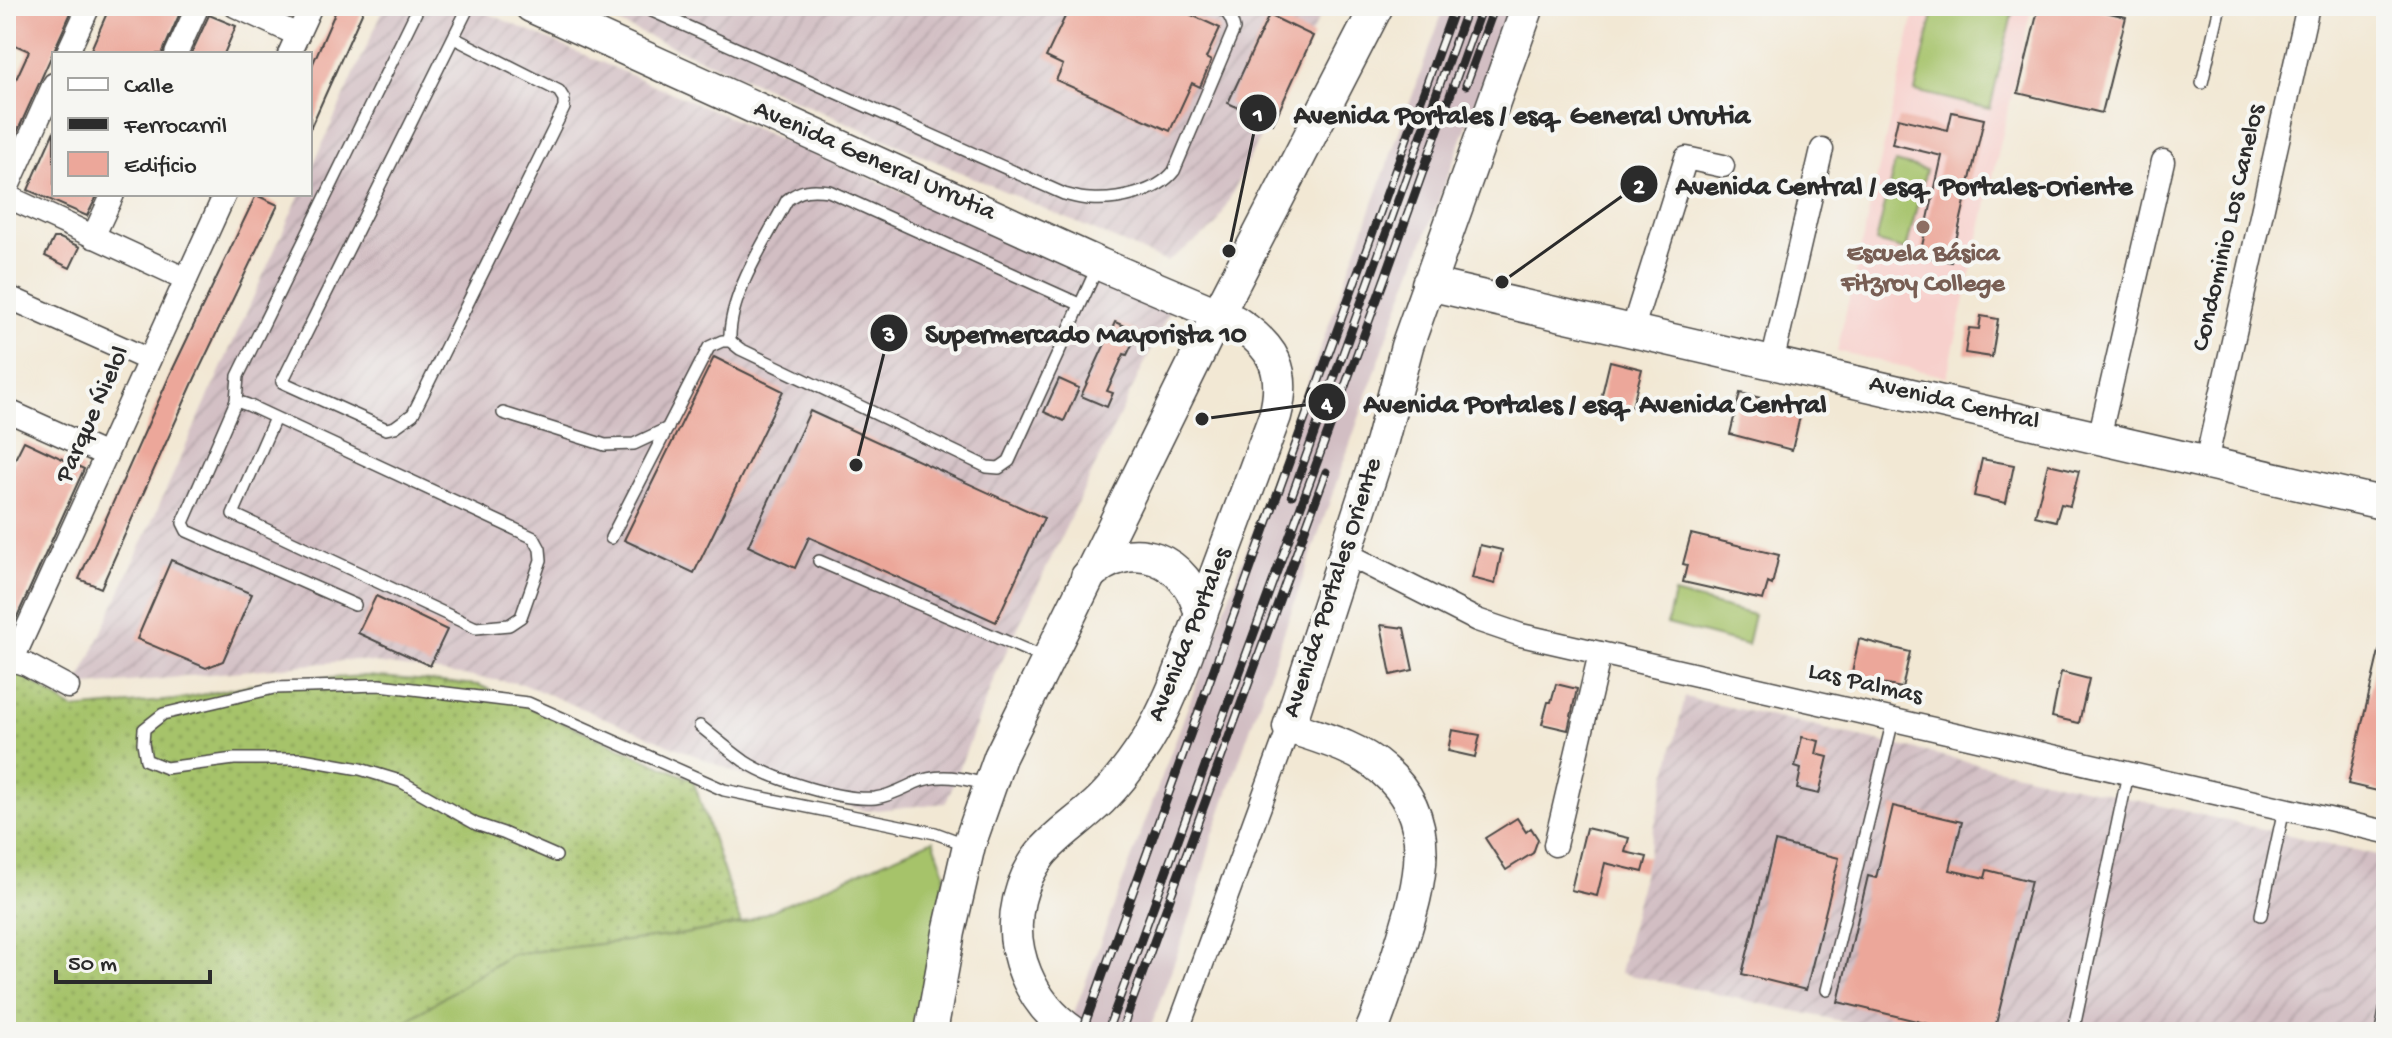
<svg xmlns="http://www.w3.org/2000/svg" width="2392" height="1038" font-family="'Gochi Hand',sans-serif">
	<defs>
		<pattern id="industrial-furrows" width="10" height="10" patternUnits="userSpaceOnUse" patternTransform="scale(2)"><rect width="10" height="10" fill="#d2bec3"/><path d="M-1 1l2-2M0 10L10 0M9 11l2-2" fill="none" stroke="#b4a3a8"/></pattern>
		<pattern id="grass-dots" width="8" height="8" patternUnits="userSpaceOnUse" patternTransform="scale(2)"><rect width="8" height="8" fill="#a6c36a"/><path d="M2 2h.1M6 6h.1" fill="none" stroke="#879f57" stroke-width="1.8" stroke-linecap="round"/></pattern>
	</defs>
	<rect width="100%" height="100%" fill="#f6f6f2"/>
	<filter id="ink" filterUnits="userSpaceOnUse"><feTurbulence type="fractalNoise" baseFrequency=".0125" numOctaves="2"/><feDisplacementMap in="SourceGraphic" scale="16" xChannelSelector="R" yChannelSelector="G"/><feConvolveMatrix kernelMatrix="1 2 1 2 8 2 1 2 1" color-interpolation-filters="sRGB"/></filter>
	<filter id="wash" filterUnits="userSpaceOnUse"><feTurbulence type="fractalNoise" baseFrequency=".006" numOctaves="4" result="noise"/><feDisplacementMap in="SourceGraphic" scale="32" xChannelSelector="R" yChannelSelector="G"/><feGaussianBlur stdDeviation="1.8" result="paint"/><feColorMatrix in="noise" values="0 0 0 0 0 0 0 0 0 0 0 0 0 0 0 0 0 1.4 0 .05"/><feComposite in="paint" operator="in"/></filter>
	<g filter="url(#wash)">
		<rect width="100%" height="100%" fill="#f2e8d4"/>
		<polygon fill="#f7d0cc" points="1916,6 2032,6 1947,377 1837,351"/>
		<g fill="url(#industrial-furrows)">
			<polygon points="385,6 471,6 1171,308 996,673 946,803 866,811 742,775 523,684 354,660 77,687 300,194 310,194 310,172"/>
			<polygon points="579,6 1325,6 1216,226 1167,262"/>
			<polygon points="1685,697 2386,857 2386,1032 1891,1032 1620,973"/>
		</g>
		<polygon fill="#d2bec3" points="1445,6 1512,6 1392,324 1213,835 1194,907 1149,1032 1070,1032 1074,1013 1272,481"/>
		<polygon fill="url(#grass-dots)" stroke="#68774a" stroke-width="2" points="6,671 19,673 73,709 175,700 266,682 366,676 479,685 693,780 741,924 679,935 512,954 389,1032 174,1032 129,1023 106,1032 6,1032"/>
		<g fill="#a6c36a" stroke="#68774a" stroke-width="2">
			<polygon points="1935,6 2014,6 1990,109 1915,91"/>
			<polygon points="1895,162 1926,170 1906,250 1876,242"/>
			<polygon points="1674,594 1754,615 1747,645 1667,624"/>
			<polygon points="933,840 945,873 915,1032 389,1032 512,954 679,935 741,924"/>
		</g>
		<g id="blocks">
			<g fill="#eca79a">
				<polygon points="6,6 74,6 6,157 6,101 29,51 6,41"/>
				<polygon points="110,6 183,6 162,54 89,54"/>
				<polygon points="338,6 365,6 310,129 310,70"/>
				<polygon points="1070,6 1172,6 1220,28 1206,58 1211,61 1200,87 1192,83 1170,131 1056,80 1063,65 1046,57"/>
				<polygon points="2039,6 2081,6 2126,17 2102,113 2018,93"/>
				<polygon points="209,15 236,26 224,54 191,54"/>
				<polygon points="1269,15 1313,36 1273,124 1228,103"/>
				<polygon points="1952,112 1984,119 1951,262 1920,255 1942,156 1892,144 1898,118 1948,130"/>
				<polygon points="54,131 54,194 98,194 87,216 28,190"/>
				<polygon points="256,195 278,205 195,378 101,588 79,579 170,375"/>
				<polygon points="54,238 60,238 80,247 70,268 45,256"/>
				<polygon points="1981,316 1998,319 1992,357 1965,353 1969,328 1979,329"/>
				<polygon points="1115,322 1138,332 1127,355 1124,354 1107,391 1113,393 1107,407 1081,396"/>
				<polygon points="714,357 783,391 694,573 624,540"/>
				<polygon points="1610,361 1642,369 1632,407 1601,399"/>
				<polygon points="1059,379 1079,388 1064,421 1044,412"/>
				<polygon points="1740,393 1802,408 1792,450 1730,434"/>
				<polygon points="810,411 1044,518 996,622 809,537 795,568 748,546"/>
				<polygon points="24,441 84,469 6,641 6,477"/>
				<polygon points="1982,459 2014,465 2006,503 1974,496"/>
				<polygon points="2048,464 2079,471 2070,506 2061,504 2056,521 2035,516"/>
				<polygon points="1691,534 1779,555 1772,585 1768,583 1763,600 1683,582 1687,565 1683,564"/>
				<polygon points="1480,545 1502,550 1495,584 1472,578"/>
				<polygon points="171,560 252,594 223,661 206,668 137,639"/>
				<polygon points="376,596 447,630 430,666 358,633"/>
				<polygon points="1381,625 1404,628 1413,670 1391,675"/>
				<polygon points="1859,639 1910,652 1902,688 1851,678"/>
				<polygon points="2379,651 2386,652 2386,793 2348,784"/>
				<polygon points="2061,672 2089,679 2079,723 2052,717"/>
				<polygon points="1556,684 1577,689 1568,730 1542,724 1548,702 1551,702"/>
				<polygon points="1452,730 1480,735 1475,757 1448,751"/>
				<polygon points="1802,737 1819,741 1816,754 1828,757 1819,794 1797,789 1801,769 1795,767"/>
				<polygon points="1893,806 1962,822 1950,870 1985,878 1987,870 2031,881 1994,1032 1962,1032 1838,1002 1868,876 1876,878"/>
				<polygon points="1517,818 1526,832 1531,828 1538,839 1533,853 1506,870 1485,838"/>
				<polygon points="1586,828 1629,838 1625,852 1647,857 1643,872 1605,863 1597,896 1571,890"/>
				<polygon points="1775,842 1839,858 1806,990 1742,974"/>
			</g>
		</g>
	</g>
	<g filter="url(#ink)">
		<use href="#blocks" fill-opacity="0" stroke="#494744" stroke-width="2"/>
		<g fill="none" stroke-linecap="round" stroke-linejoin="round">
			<defs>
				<g id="lane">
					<path d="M 641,6 L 1064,194 C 1072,196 1081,199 1090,199 C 1116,201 1157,193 1174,171 L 1234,29 C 1231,16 1227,11 1215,6"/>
					<polyline points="454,38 559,91 564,99 564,108 413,414 395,427 386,429 282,382 469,6"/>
					<polyline points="2202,83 2220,6"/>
					<path d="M 730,341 C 728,296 766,240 787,200 C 801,189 811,189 829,191 L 1079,304"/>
					<polyline points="236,401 248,405 534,538 540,549 541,560 521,617 509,625 476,628 233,514 275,418"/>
					<polyline points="503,413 605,445 634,444 668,428"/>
					<polyline points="611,538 709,347 722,341 730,341 740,349 987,467 999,468 1009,461 1097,268"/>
					<polyline points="819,561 1047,659"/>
					<polyline points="355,605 187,531 183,523 236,401 238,376 419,6"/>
					<path d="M 700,726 C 715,738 729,750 744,761 C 773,780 841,801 875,798 C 890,796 902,789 915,783 C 939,772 964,778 988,785"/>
					<polyline points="556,856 503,833 476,824 400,781 360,769 303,759 234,759 166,768 146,760 143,743 144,729 163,714 274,688 380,685 528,703 724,790 935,833 965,844"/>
					<polyline points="2261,915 2284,809"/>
					<polyline points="1827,990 1893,720"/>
					<polyline points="2073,1032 2128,774"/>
					<polyline points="2381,1032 2386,1006"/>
				</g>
				<g id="street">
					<polyline points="235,6 298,35"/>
					<polyline points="67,54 89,6"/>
					<polyline points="176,54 198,6"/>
					<polyline points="289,54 311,6"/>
					<polyline points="6,191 54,84"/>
					<polyline points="6,196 186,279"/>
					<polyline points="93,237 113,194"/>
					<polyline points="6,296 149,360"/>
					<polyline points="1632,331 1686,158 1723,166"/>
					<polyline points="1772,363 1822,149"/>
					<polyline points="6,410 106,455"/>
					<polyline points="2099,438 2163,161"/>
					<polyline points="2206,462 2308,6"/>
					<polyline points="1345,553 1477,620 1521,635 2386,832"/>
					<polyline points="6,658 27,665 68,687"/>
					<polyline points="13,659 225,194"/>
					<polyline points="1555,845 1600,653"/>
					<polyline points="1177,1032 1289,727"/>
				</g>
				<g id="secondary">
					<path d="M 531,6 L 1099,264 L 1236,322 C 1274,347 1287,370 1275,416 C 1251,481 1227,545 1203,609 C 1186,655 1172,701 1146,743 C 1133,763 1118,783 1101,800 C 1065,835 1032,846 1019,900 C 1007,950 1031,1004 1073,1032"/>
					<polyline points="1428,284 2386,504"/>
					<path d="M 1087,577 C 1132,534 1188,559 1201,615"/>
					<polyline points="931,1032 949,932 969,845 1000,757 1218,314 1377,6"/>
					<path d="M 1371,1032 C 1383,1004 1392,974 1401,945 C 1420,884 1440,818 1383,770 C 1357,747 1321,738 1289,727 L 1381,444 L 1407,346 L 1528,6"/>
				</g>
			</defs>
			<use href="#lane" stroke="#494744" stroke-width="14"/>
			<use href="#street" stroke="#494744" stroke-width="25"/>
			<use href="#secondary" stroke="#494744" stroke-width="35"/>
			<use href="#lane" stroke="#fff" stroke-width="11"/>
			<use href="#street" stroke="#fff" stroke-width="22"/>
			<use href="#secondary" stroke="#fff" stroke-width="32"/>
			<defs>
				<g id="rail">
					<polyline points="1466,85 1495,6"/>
					<polyline points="1292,495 1468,6"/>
					<polyline points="1082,1032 1455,6"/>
					<polyline points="1107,1032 1386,275 1482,6"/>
					<polyline points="1121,1032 1326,472"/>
				</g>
			</defs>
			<use href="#rail" stroke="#2b2b2b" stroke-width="9"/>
			<use href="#rail" stroke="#f6f6f2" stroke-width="6" stroke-dasharray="18" stroke-linecap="butt"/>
		</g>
	</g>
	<circle fill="#8d6e63" stroke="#f6f6f2" stroke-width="3" cx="1923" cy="227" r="8"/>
	<g text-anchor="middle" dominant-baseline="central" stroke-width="8" stroke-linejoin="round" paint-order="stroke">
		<g font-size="26" fill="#2b2b2b" stroke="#f6f6f2">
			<text transform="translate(874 162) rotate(24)">Avenida General Urrutia</text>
			<text transform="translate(2230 228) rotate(-77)">Condominio Los Canelos</text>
			<text transform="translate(1954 404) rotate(13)">Avenida Central</text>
			<text transform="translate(94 415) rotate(-66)">Parque Ńielol</text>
			<text transform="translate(1334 588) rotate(-72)">Avenida Portales Oriente</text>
			<text transform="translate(1191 635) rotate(-68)">Avenida Portales</text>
			<text transform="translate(1865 685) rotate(13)">Las Palmas</text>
		</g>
		<g font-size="26" font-weight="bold" fill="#785e54" stroke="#f6f6f2">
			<text x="1923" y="255">Escuela Básica<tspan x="1923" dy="30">Fitzroy College</tspan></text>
		</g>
	</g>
	<path fill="none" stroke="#2b2b2b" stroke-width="3" d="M1229 251L1258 113M1502 282L1639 184M856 465L889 333M1202 419L1327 402"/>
	<g fill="#2b2b2b" stroke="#f6f6f2" stroke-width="3">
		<circle cx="1229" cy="251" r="8"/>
		<circle cx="1502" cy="282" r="8"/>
		<circle cx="856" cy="465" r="8"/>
		<circle cx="1202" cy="419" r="8"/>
		<circle cx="1258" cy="113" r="20"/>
		<circle cx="1639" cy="184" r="20"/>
		<circle cx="889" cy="333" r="20"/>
		<circle cx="1327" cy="402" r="20"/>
	</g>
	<g font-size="24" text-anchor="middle" font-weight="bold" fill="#fff">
		<text x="1258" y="121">1</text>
		<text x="1639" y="193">2</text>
		<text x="889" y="341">3</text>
		<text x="1327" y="411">4</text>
	</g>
	<g font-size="28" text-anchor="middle" font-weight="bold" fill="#2b2b2b" stroke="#f6f6f2" stroke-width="8" stroke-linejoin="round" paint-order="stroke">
		<text x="1522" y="123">Avenida Portales / esq. General Urrutia</text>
		<text x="1904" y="194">Avenida Central / esq. Portales-Oriente</text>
		<text x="1086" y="342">Supermercado Mayorista 10</text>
		<text x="1595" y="412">Avenida Portales / esq. Avenida Central</text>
	</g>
	<rect width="2392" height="1038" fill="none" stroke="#f6f6f2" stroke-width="32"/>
	<rect x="52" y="52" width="260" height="144" fill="#f6f6f2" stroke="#a5a5a2" stroke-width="2"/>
	<rect x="68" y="78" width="40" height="12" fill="#ffffff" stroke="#a5a5a2" stroke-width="2"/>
	<text x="124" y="92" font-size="24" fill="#2b2b2b">Calle</text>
	<rect x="68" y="118" width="40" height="12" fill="#2b2b2b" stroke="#a5a5a2" stroke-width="2"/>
	<text x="124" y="132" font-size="24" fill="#2b2b2b">Ferrocarril</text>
	<rect x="68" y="152" width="40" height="24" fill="#eca79a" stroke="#a5a5a2" stroke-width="2"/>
	<text x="124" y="172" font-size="24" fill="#2b2b2b">Edificio</text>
	<path d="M56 970v12h154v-12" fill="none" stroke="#2b2b2b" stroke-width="4"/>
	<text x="68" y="970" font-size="24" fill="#2b2b2b" stroke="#f6f6f2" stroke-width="6" paint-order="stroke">50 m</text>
</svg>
